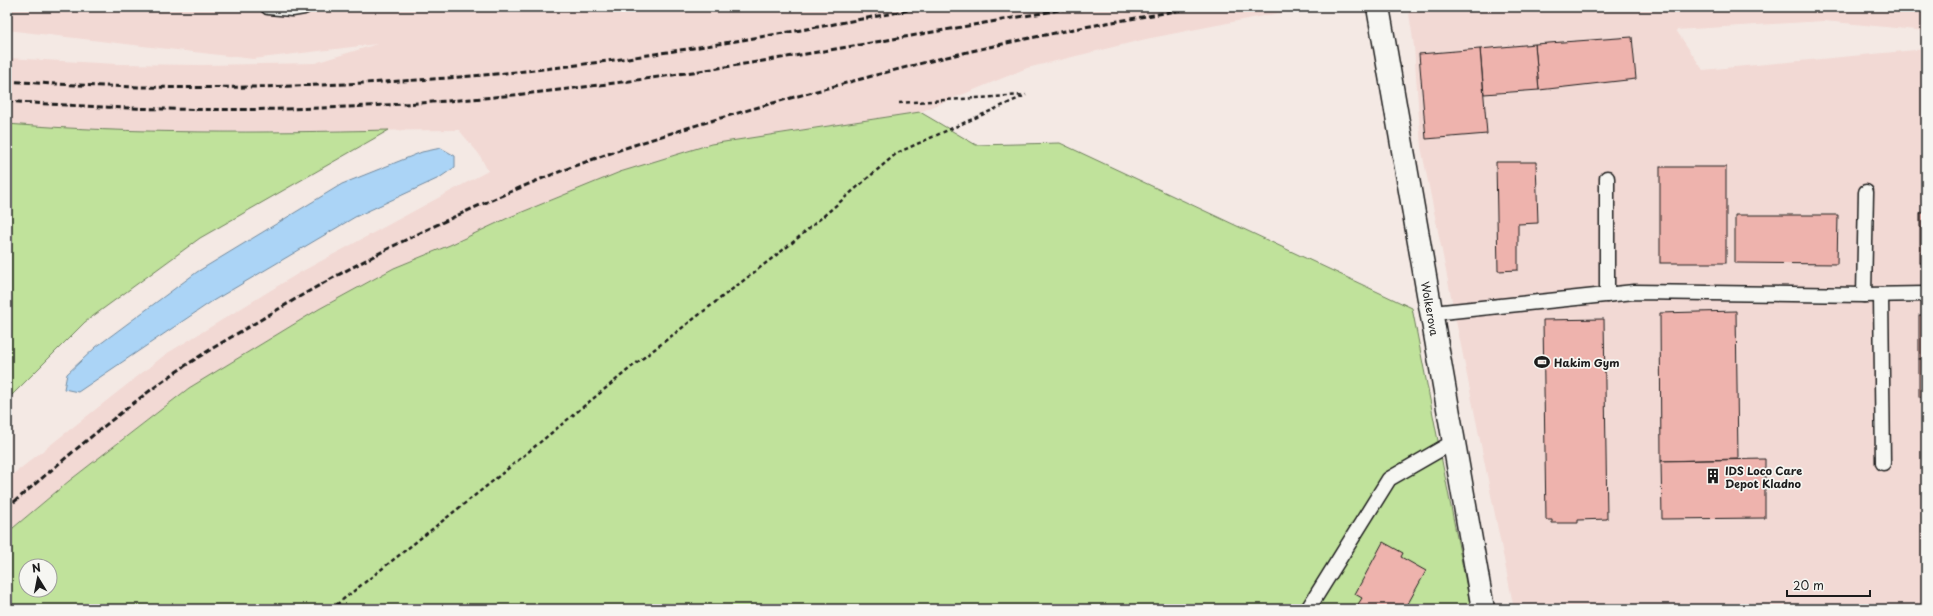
<svg xmlns="http://www.w3.org/2000/svg" width="1933" height="616" font-family="'Playpen Sans',sans-serif">
	<rect width="100%" height="100%" fill="#f4e9e4"/>
	<filter id="ink" filterUnits="userSpaceOnUse"><feTurbulence type="fractalNoise" baseFrequency=".025" numOctaves="2"/><feDisplacementMap in="SourceGraphic" scale="8" xChannelSelector="R" yChannelSelector="G"/><feConvolveMatrix kernelMatrix="1 2 1 2 8 2 1 2 1" color-interpolation-filters="sRGB"/></filter>
	<g filter="url(#ink)">
		<g fill="#f2d9d4">
			<polygon points="7,7 1309,7 1146,39 1027,68 920,112 711,144 620,172 510,217 450,245 393,268 319,309 189,388 69,481 7,533 7,479 166,354 299,273 488,171 479,154 459,130 166,132 56,128 7,124 7,58 117,64 202,65 315,63 377,44 253,59 7,30"/>
			<polygon points="1408,7 1926,7 1926,31 1824,21 1676,30 1703,70 1926,49 1926,609 1514,609 1421,147 1414,46"/>
		</g>
		<g fill="#c0e29b" stroke="#6e7f5c" fill-rule="evenodd">
			<path d="M 920,112 L 976,145 L 1060,143 L 1412,308 L 1471,609 L 7,609 L 7,533 L 69,481 L 189,388 L 319,309 L 394,268 L 450,245 L 510,217 L 620,172 L 711,144 ZM 26,566 L 50,566 L 50,590 L 26,590 Z"/>
			<path d="M 7,124 C 134,134 262,133 389,130 L 200,238 L 85,322 L 7,400 Z"/>
		</g>
		<polygon fill="#abd4f6" stroke="#728a9f" points="441,148 455,156 455,167 439,178 355,217 211,302 78,392 64,389 67,374 96,347 197,272 342,184 422,152"/>
		<g fill="#eeb3ad" stroke="#1c1c1c">
			<polygon points="1632,37 1636,79 1539,90 1535,44"/>
			<polygon points="1535,44 1539,90 1484,94 1480,49"/>
			<polygon points="1480,49 1487,134 1426,139 1419,54"/>
			<polygon points="1496,162 1536,162 1538,223 1518,224 1518,270 1498,271"/>
			<rect x="1660" y="167" width="66" height="96"/>
			<rect x="1920" y="213" width="6" height="50"/>
			<polygon points="1735,215 1838,215 1837,264 1735,263"/>
			<polygon points="1736,311 1738,459 1661,461 1660,313"/>
			<rect x="1919" y="315" width="7" height="44"/>
			<polygon points="1604,319 1607,519 1578,520 1578,523 1552,523 1552,520 1546,520 1543,320"/>
			<rect x="1919" y="359" width="7" height="38"/>
			<polygon points="1765,459 1765,518 1662,519 1661,461"/>
			<polygon points="1383,542 1403,553 1401,557 1426,571 1405,609 1355,609 1362,598 1355,594"/>
		</g>
		<g fill="none" stroke-linecap="round" stroke-linejoin="round">
			<defs>
				<g id="service">
					<polyline points="268,7 292,9 304,7"/>
					<polyline points="1607,178 1607,295"/>
					<polyline points="1864,295 1866,192"/>
					<polyline points="1881,295 1883,463"/>
					<polyline points="1433,313 1634,292 1864,295 1926,294"/>
					<polyline points="1308,609 1389,479 1455,441"/>
				</g>
				<g id="secondary">
					<path id="s1" d="M 1378,7 L 1483,609"/>
				</g>
			</defs>
			<use href="#service" stroke="#1c1c1c" stroke-width="17"/>
			<use href="#secondary" stroke="#1c1c1c" stroke-width="25"/>
			<g stroke="#1c1c1c" stroke-width="2.5" stroke-dasharray="4 3" stroke-linecap="butt">
				<polyline points="899,103 1024,95"/>
				<polyline points="331,609 488,485 634,365 792,243 897,153 1026,95"/>
			</g>
			<use href="#service" stroke="#f6f6f2" stroke-width="14"/>
			<use href="#secondary" stroke="#f6f6f2" stroke-width="22"/>
			<g stroke="#1c1c1c" stroke-width="3" stroke-dasharray="6 3" stroke-linecap="butt">
				<path d="M 7,81 C 132,90 258,89 383,82 C 460,78 538,71 614,60 C 718,45 822,27 925,7"/>
				<path d="M 7,101 C 169,114 332,112 494,97 C 689,78 883,40 1077,7"/>
				<path d="M 7,508 C 62,461 117,413 176,372 C 209,349 244,330 277,310 C 360,260 447,218 536,181 C 615,149 698,124 780,101 C 871,76 963,51 1055,33 C 1102,23 1150,16 1198,7"/>
			</g>
		</g>
	</g>
	<defs>
		<symbol id="stadium-bare" viewBox="-9 -9 18 18"><path d="M0-5a6.5 5 0 1 0 0 10a6.5 5 0 1 0 0-10ZM-3.5-1.8h7v3.6h-7Z" fill="#1c1c1c" stroke="#f6f6f2" stroke-width="2.5" paint-order="stroke"/></symbol>
		<symbol id="building-bare" viewBox="-9 -9 18 18"><path d="M-4-6H4V6H1V3H-1V6H-4ZM-2.5-4.3h1.7v1.8h-1.7ZM.8-4.3h1.7v1.8H.8ZM-2.5-1h1.7V.8h-1.7ZM.8-1h1.7V.8H.8Z" fill="#1c1c1c" stroke="#f6f6f2" stroke-width="2.5" paint-order="stroke"/></symbol>
	</defs>
	<g fill-rule="evenodd">
		<use href="#stadium-bare" x="1531" y="351" width="22" height="22"/>
		<use href="#building-bare" x="1702" y="465" width="22" height="22"/>
	</g>
	<g text-anchor="middle" dominant-baseline="central" stroke-width="3.5" stroke-linejoin="round" paint-order="stroke">
		<g font-size="11" fill="#1c1c1c" stroke="#f6f6f2">
			<text stroke="none"><textPath href="#s1" startOffset="306">Wolkerova</textPath></text>
		</g>
		<g font-size="11" font-weight="bold" fill="#1c1c1c" stroke="#f6f6f2" text-anchor="start">
			<text x="1554" y="362">Hakim Gym</text>
			<text x="1725" y="470">IDS Loco Care<tspan x="1725" dy="13">Depot Kladno</tspan></text>
		</g>
	</g>
	<rect width="1933" height="616" fill="none" stroke="#f6f6f2" stroke-width="24"/>
	<rect x="12" y="12" width="1909" height="592" fill="none" stroke="#1c1c1c" stroke-width="1.5" filter="url(#ink)"/>
	<g transform="translate(38 578) rotate(350)"><circle r="19" fill="#f6f6f2" stroke="#9f9f9c"/>
	<path d="M0-3L7 15L0 10L-7 15Z" fill="#1c1c1c"/>
	<text y="-6" font-size="11" font-weight="bold" text-anchor="middle" fill="#1c1c1c">N</text>
	</g>
	<path d="M1787 590v6h83v-6" fill="none" stroke="#1c1c1c" stroke-width="2"/>
	<text x="1793" y="590" font-size="12" fill="#1c1c1c" stroke="#f6f6f2" stroke-width="3" paint-order="stroke">20 m</text>
</svg>
